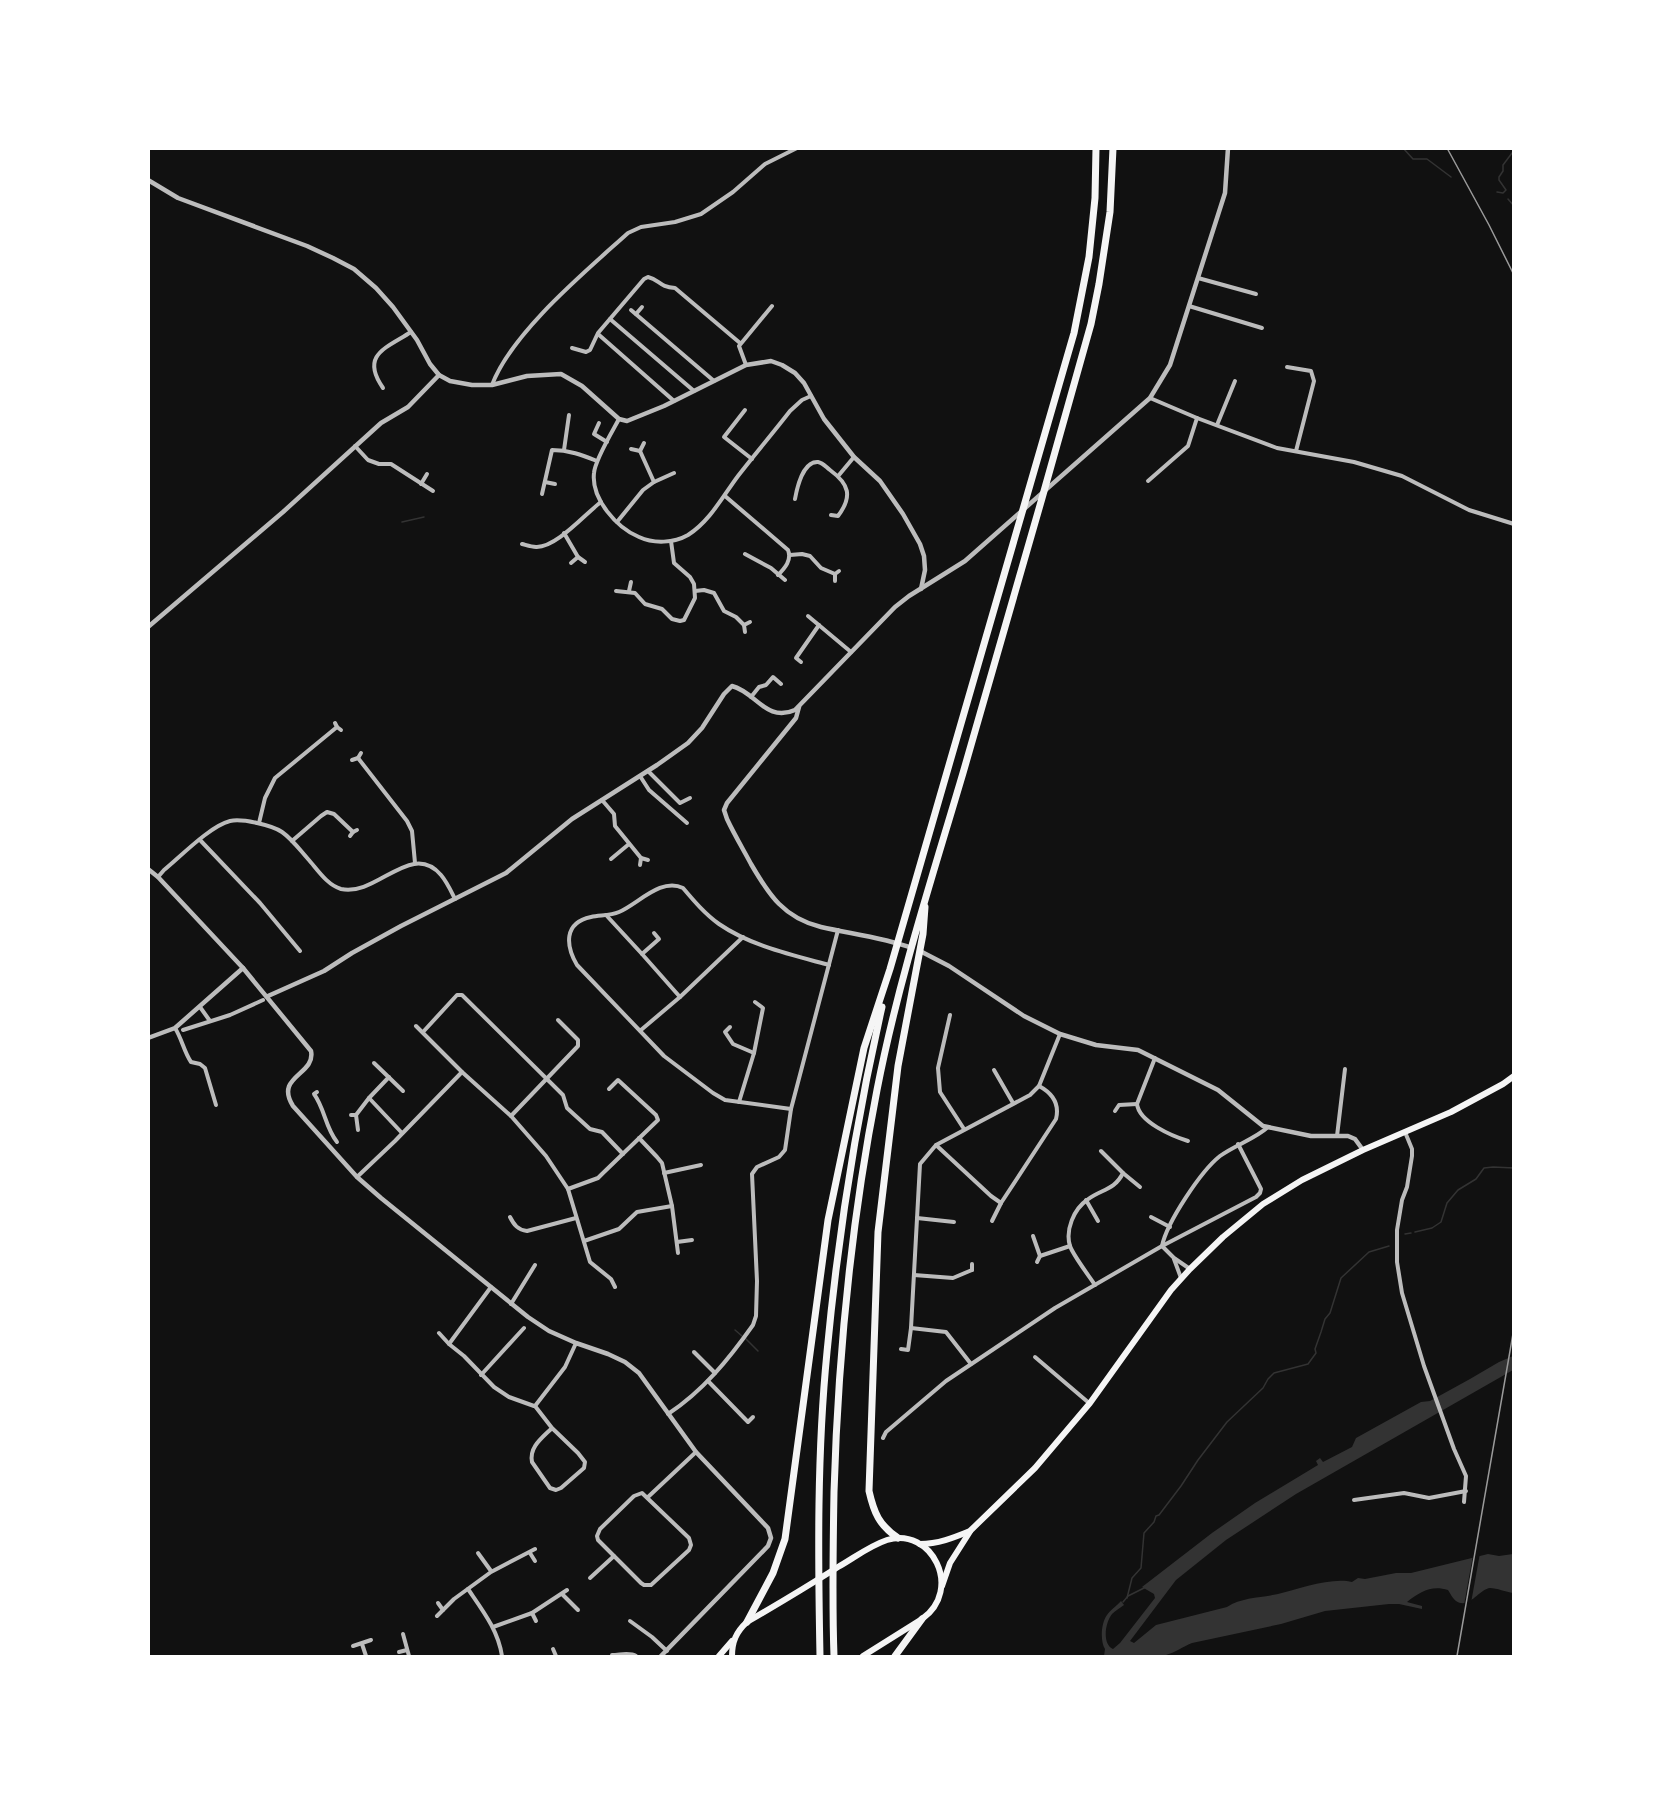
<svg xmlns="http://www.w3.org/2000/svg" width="1662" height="1805" font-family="'Space Grotesk',sans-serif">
	<rect width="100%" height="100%" fill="#111"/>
	<path fill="#333" d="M 1513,1356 L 1513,1370 L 1296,1494 L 1226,1540 L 1176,1580 L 1130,1641 L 1134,1643 L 1156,1625 L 1227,1607 C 1242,1597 1261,1598 1278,1594 C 1298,1589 1332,1577 1352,1582 L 1358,1578 L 1365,1579 L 1396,1573 L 1411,1573 L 1488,1554 L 1499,1556 L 1513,1554 L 1513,1593 C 1506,1592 1497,1588 1490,1588 C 1479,1589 1469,1610 1456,1601 C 1453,1599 1450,1593 1448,1590 C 1431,1585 1420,1592 1407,1602 L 1422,1606 L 1422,1609 L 1399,1604 L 1389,1604 L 1325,1611 L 1281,1624 L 1192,1643 C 1182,1647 1176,1652 1166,1655 C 1153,1659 1119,1656 1104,1656 L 1105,1649 C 1100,1641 1101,1623 1107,1615 C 1110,1610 1117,1606 1121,1601 L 1124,1605 C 1120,1608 1115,1611 1112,1614 C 1105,1623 1102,1644 1113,1649 L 1120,1643 L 1155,1598 L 1154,1594 L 1142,1587 L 1212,1533 L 1255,1503 L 1318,1465 L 1316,1461 L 1320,1458 L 1323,1462 L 1352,1447 L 1356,1438 L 1421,1402 L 1430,1401 L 1470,1379 L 1499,1362 Z"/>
	<polygon fill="#111" points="1480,1553 1471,1603 1464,1605 1473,1555"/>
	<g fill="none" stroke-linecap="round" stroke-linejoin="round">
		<g stroke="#333" stroke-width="1.5">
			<polyline points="1403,148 1413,159 1427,159 1451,177"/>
			<polyline points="1497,192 1503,193 1506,190 1499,180 1499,177 1503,171 1503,165 1512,153"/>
			<polyline points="1508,199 1514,206"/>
			<polyline points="402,522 424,517"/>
			<polyline points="1415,1232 1432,1228 1441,1222 1447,1203 1458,1190 1476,1179 1484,1168 1493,1167 1514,1168"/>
			<polyline points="1405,1234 1411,1233"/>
			<polyline points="735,1330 742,1336"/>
			<polyline points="746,1339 758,1351"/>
			<polyline points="1127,1598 1132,1578 1141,1568 1144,1533 1154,1522 1156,1516 1159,1515 1181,1486 1198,1460 1227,1422 1263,1388 1268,1379 1274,1373 1308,1364 1316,1353 1315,1349 1321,1332 1325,1319 1330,1313 1341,1278 1369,1252 1389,1246"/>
			<polyline points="1123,1602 1128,1596 1146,1587"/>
		</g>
		<g stroke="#bcbcbc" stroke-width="4">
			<polyline points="1198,278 1256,294"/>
			<polyline points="1189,306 1262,328"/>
			<polyline points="631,310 714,381"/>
			<polyline points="636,314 642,307"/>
			<polyline points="610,319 694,391"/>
			<polyline points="598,334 674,401"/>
			<path d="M 572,348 L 586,352 L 590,350 L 598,333 L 644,279 L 648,277 C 660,280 659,287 675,288 L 740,343"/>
			<polyline points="746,365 739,346 772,306"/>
			<polyline points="1287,367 1311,371 1314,381 1296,451"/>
			<path d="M 492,385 C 512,332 586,271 628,233 L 641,227 L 675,222 L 701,214 L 733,192 L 765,164 L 797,148"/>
			<path d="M 383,388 C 360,355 386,348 411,332"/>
			<polyline points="1150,398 1197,418 1277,448 1354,462 1402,476 1469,510 1514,524"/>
			<polyline points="745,410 724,437 752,459"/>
			<path d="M 619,419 C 612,432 595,460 594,473 C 591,499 617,528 639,537 C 654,544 674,543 688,535 C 710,521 723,496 738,476 C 755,454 773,433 790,411 L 802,400 L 811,396"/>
			<polyline points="599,423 594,434 607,442"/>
			<polyline points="1217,425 1235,381"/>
			<polyline points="355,446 368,460 379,464 391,464 433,491"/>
			<polyline points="631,449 640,451 644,443"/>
			<polyline points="564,450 569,415"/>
			<polyline points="640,451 654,482"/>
			<polyline points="839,475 854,457"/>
			<polyline points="1148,481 1188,446 1197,418"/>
			<polyline points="545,482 555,484"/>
			<polyline points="421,484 427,474"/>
			<path d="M 542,494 L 552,450 C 569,450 582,455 597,461"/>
			<path d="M 725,496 L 788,550 C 792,560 785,568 778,575"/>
			<path d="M 795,499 C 797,488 803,461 818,462 C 823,463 826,467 830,470 C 849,484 853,496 838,516 L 831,515"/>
			<polyline points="617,522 643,490 654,482 674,473"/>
			<polyline points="564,533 578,557 585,562"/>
			<path d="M 522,544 C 526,545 531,547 536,547 C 556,548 585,514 601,502"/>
			<polyline points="745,554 771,568 785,580"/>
			<polyline points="790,555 802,554 810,556 821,568 835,574"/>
			<polyline points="571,563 578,557"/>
			<polyline points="835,581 835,574 839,571"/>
			<polyline points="616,591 635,593 645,604 662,609 672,619 680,621 684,620 695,598 694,584 690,577 674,563 671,541"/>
			<polyline points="629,591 631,582"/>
			<polyline points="695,591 704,590 714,593 724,611 736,617 744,625"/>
			<polyline points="808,616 851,652"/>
			<polyline points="745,632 744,625 750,622"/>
			<polyline points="801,662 796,658 819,625"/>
			<polyline points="751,697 759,687 766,685 773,677 781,684"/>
			<polyline points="335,723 337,727 341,730"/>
			<polyline points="358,758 407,821 412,831 415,863"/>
			<polyline points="352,760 358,758 361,753"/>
			<polyline points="648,771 680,803 690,798"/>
			<polyline points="640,776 649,790 687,823"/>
			<polyline points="602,800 614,814 615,826 641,858"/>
			<polyline points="259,823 265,798 275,778 337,727"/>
			<polyline points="350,836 353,832 357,830"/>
			<polyline points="200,840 260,903 300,951"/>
			<polyline points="292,841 321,816 327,812 334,814 353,832"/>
			<polyline points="611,859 629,844"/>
			<polyline points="640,865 641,858 648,860"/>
			<path d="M 158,877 L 164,870 C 180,857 210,826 230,821 C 239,819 248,821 257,823 C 266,825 275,827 282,832 C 292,839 300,850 308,859 C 317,869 327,885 341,889 C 377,897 411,840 441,875 C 447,882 451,891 455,899"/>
			<polyline points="606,915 642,954 680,997"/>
			<polyline points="642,954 659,939 654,933"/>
			<polyline points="200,1007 210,1021"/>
			<polyline points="950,1015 938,1068 940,1092 964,1129"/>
			<polyline points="416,1026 462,1072 511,1116 546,1156 568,1189 590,1262 611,1279 615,1287"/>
			<polyline points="730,1027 725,1032 733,1044 754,1053"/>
			<path d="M 175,1028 C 182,1039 184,1052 191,1062 L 200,1064 L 205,1068 L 216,1105"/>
			<polyline points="183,1030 230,1015 263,1000"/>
			<polyline points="641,1030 680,997 743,937"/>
			<polyline points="423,1032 457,995 462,995 563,1095 567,1108 590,1129 602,1132 623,1154"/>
			<path d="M 1155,1058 L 1137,1104 C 1139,1122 1172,1136 1188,1141"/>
			<polyline points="374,1063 403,1091"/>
			<polyline points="994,1070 1013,1103"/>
			<path d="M 317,1092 L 314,1094 C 325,1109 325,1127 337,1142"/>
			<polyline points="369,1098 402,1133"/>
			<polyline points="739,1102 754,1053 763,1008 755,1002"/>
			<path d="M 791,1109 L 725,1100 L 713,1093 L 664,1056 L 577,965 C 566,946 563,923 591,917 C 600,915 610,916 619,912 C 638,904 661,877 683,888 C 694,901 705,914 719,924 C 751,946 792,955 829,965"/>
			<polyline points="1115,1111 1119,1105 1137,1104"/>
			<polyline points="351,1115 356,1115 358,1130"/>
			<polyline points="356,1115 369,1098 389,1077"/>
			<polyline points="511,1116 578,1046 578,1040 558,1020"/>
			<polyline points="1405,1132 1412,1149 1412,1156 1407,1187 1402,1200 1397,1230 1397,1262 1402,1293 1424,1366 1454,1449 1466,1476 1464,1502"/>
			<polyline points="1337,1136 1345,1069"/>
			<polyline points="639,1138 657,1157 662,1163 672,1206 678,1253"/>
			<path d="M 936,1145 L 991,1196 L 1001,1203 L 1056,1119 C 1060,1103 1052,1093 1039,1086"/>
			<polyline points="664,1173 701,1165"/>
			<polyline points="1123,1173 1140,1187"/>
			<polyline points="357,1177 395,1141 462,1072"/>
			<polyline points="568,1189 598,1178 602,1174 658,1120 656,1115 618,1080 609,1089"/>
			<polyline points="1086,1200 1098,1221"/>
			<path d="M 510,1217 C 514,1225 518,1230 527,1231 L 576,1218"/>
			<polyline points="1151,1217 1170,1227"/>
			<polyline points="917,1218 954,1222"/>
			<polyline points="992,1221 1001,1203"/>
			<polyline points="1033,1236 1040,1256"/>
			<polyline points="584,1241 619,1229 637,1212 672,1206"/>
			<polyline points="677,1242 692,1240"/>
			<polyline points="1174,1259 1181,1278"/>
			<polyline points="1037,1262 1040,1256 1070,1246"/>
			<path d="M 1190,1269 L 1174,1258 L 1162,1246 C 1167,1222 1201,1171 1220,1156 C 1235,1145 1255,1139 1268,1127"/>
			<polyline points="972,1270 972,1264"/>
			<polyline points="914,1275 953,1278 972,1270"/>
			<path d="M 1095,1285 C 1089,1276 1073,1255 1070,1246 C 1065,1230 1074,1209 1087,1200 C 1101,1189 1114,1191 1123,1173 L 1101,1151"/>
			<polyline points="511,1304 535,1265"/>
			<polyline points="911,1328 946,1332 971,1364"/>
			<polyline points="439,1333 449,1344 464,1356 494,1387 509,1397 534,1406"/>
			<polyline points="449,1344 491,1287"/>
			<polyline points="901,1349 908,1350 911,1328 920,1164 936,1145 1030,1095 1039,1086 1060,1034"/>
			<polyline points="694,1352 715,1373"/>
			<polyline points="1035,1357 1089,1403"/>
			<polyline points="481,1375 524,1328"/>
			<polyline points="708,1381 748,1422 753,1417"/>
			<path d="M 535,1406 L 552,1428 L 578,1453 L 585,1462 L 584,1468 L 561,1488 L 556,1490 L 550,1488 L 532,1462 C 529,1447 542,1438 552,1428"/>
			<polyline points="535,1406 565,1367 576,1343"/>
			<path d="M 668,1414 C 703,1391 729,1359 753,1325 L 756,1316 L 757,1281 L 752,1174 L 757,1167 L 779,1157 L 785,1150 L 791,1109 L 838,930"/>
			<polyline points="883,1438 886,1432 946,1381 1055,1308 1162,1246 1256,1197 1260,1193 1261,1189 1238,1144"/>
			<polygon points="642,1493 689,1538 691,1545 689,1550 651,1585 644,1585 641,1583 598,1540 597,1536 600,1529 634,1496"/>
			<polyline points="648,1497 696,1452"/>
			<polyline points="1354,1500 1404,1493 1429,1498 1466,1491"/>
			<polyline points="478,1553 491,1571"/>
			<polyline points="530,1553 535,1561"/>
			<polyline points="590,1578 614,1556"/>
			<path d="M 468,1589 C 483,1611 498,1630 502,1656"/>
			<polyline points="562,1594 578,1610"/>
			<polyline points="438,1603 443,1610"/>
			<polyline points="532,1613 536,1621"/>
			<polyline points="437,1616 454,1599 491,1572 535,1549"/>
			<polyline points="630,1621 652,1637 667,1651"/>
			<polyline points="493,1627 532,1613 567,1590"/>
			<polyline points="403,1634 409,1656"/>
			<polyline points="362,1644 366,1656"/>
			<polyline points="353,1646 371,1640"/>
			<polyline points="553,1649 556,1656"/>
			<polyline points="399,1652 407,1650"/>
			<path d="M 612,1655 C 620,1655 630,1652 636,1656"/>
		</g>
		<g stroke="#bcbcbc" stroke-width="4.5">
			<polyline points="148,180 178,198 307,246 333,258 354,269 376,288 393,307 417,340 430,364 439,375 450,381 472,385 492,385 527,376 561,374 582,386 619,419 627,421 664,406 746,365 771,361 782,365 795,373 804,383 824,419 854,457 880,481 903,514 920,544 924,556 925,570 921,589"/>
			<polyline points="148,627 283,512 381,423 408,407 439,375"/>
			<path d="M 799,707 L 796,718 L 727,803 L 724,810 L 727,819 C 734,834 743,849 751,864 C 769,895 784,918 821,927 C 852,934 882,937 912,948"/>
			<path d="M 148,869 L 158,877 L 243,968 L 311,1051 C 316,1075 274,1076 293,1106 L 357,1177 L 381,1198 L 528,1317 L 549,1331 L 576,1343 L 608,1354 L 625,1362 L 639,1373 L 696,1452 L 768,1528 L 771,1538 L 768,1546 L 661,1656"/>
			<polyline points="920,951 949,966 1024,1016 1060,1034 1096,1045 1138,1050 1218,1090 1263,1126 1311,1136 1348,1136 1355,1139 1363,1150"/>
			<path d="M 268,996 L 324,971 L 352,953 L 401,926 L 506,873 L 572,819 L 657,765 L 688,743 L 702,728 L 724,694 L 732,686 C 756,692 766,723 795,710 L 895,607 L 909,596 L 965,561 L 1150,398 L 1170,365 L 1225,193 L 1228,148"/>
			<polyline points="148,1038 175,1028 243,968"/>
		</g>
		<g stroke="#f5f5f5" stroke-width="6">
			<path d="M 920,1544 C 938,1544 953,1538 970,1531"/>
			<polyline points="942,1586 950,1563 971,1530 1035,1468 1090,1403 1171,1290 1190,1269 1223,1237 1263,1204 1302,1180 1363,1150 1451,1112 1503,1084 1514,1076"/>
			<polyline points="719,1656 732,1641"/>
			<path d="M 732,1656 C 732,1642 736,1632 747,1622 C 778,1604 808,1586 838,1567 C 854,1558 869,1546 887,1540 C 931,1526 964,1589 922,1619 L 863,1656"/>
		</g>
		<g stroke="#f5f5f5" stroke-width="7">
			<path d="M 898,1538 C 879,1525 874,1513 869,1491 L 878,1232 L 898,1066 L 923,934 L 925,907"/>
			<polyline points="747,1622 773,1573 785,1539 828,1220 864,1048 890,969 1074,333 1089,257 1095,198 1096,148"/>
			<path d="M 820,1656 C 818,1555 817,1453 827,1352 C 838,1236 856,1121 882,1007"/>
			<path d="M 834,1656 C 832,1602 833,1547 834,1492 C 838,1358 851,1222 877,1090 C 898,982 932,878 963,773 C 1007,623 1049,474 1091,324 L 1099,284 L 1110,212 L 1113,148"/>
			<polyline points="895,1656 922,1619"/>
		</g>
		<g stroke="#9a9a9a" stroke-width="1.5">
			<polyline points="1447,148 1489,225 1514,275"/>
			<polyline points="1457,1656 1514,1328"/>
		</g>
	</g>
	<rect width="1662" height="1805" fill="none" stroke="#ffffff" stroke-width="300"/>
</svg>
